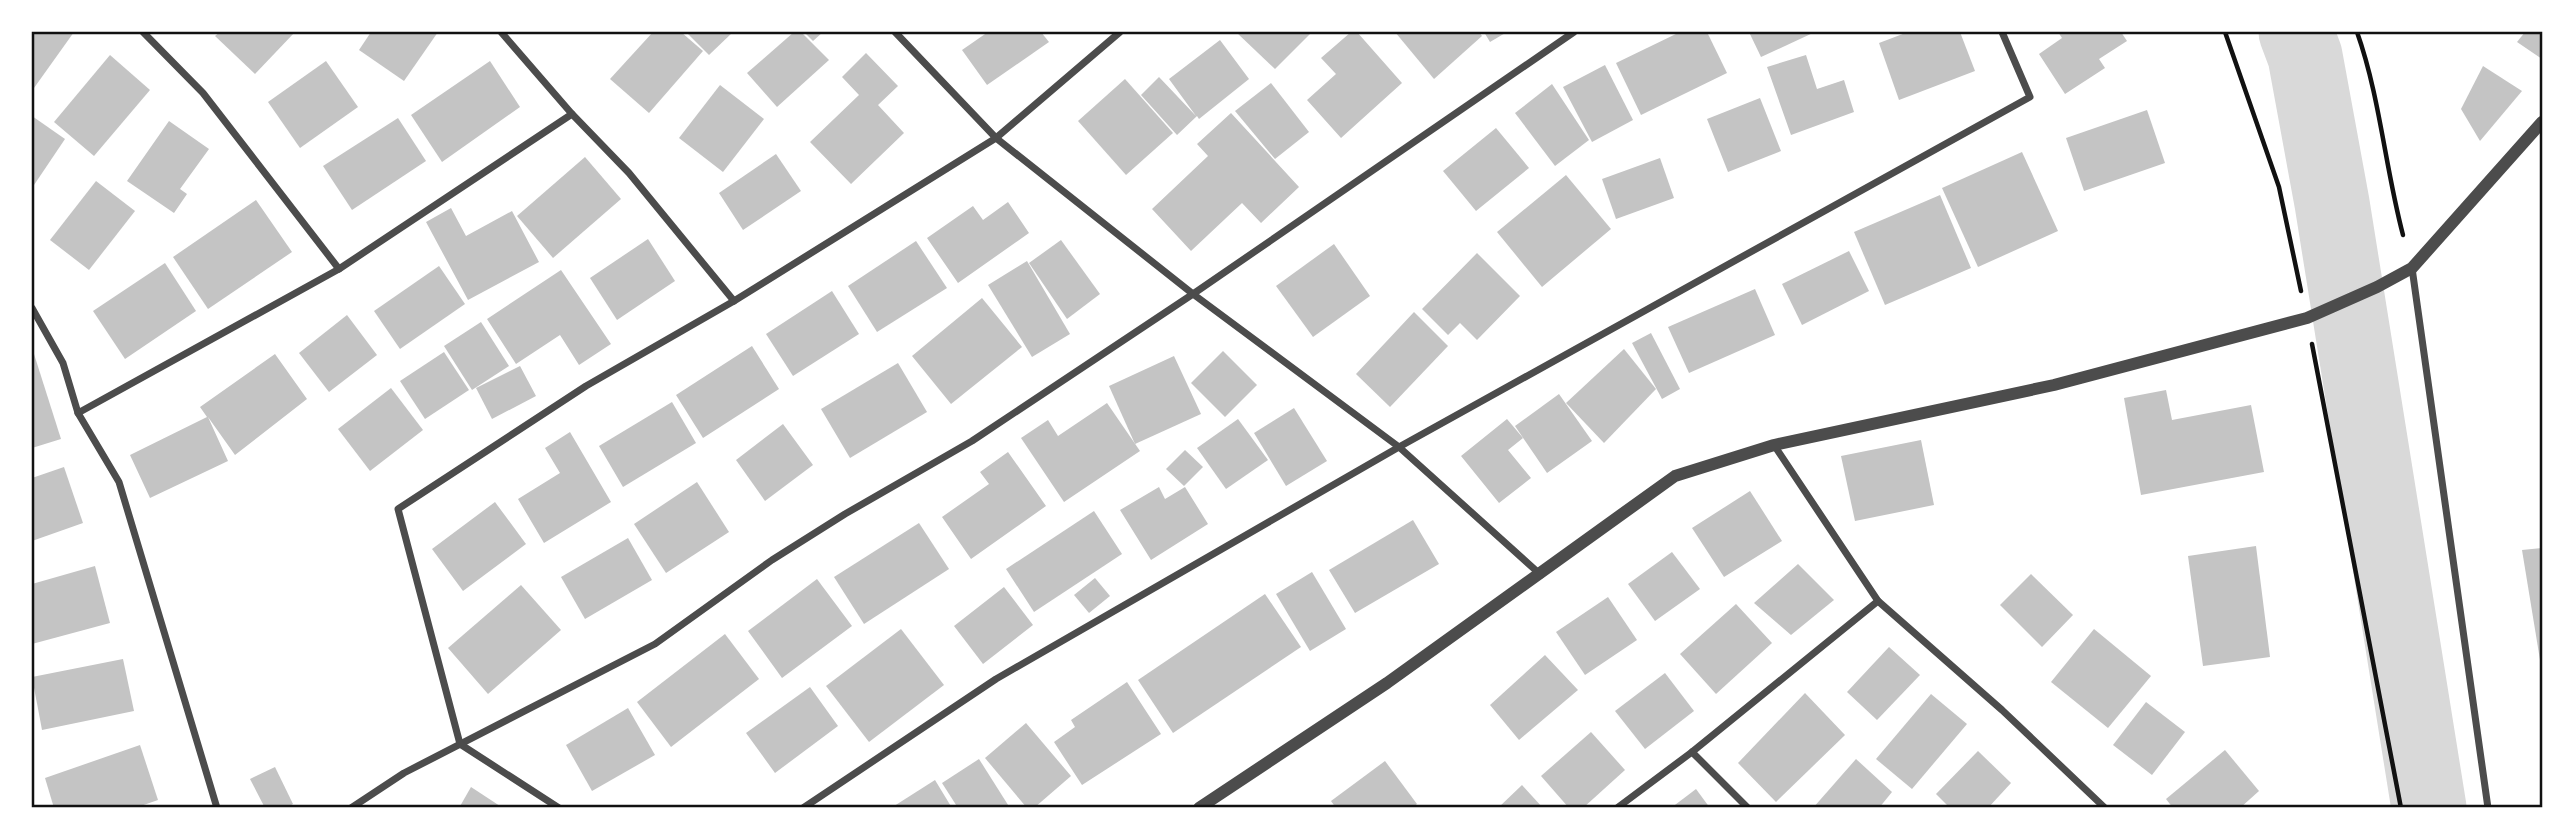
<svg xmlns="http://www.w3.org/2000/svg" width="2574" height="839" font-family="'Public Sans',sans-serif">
	<rect width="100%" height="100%" fill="#fff"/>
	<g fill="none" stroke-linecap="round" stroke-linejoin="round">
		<polyline stroke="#d9d9d9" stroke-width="75" points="2296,32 2305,56 2332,203 2429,808"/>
	</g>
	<g fill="#c4c4c4">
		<polygon points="32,32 74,32 34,88 32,86"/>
		<polygon points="220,32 295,32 255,74 215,36"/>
		<polygon points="371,32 438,32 404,81 359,50"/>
		<polygon points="653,32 681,32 703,51 649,113 610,79"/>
		<polygon points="686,32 733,32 709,55"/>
		<polygon points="794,32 801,32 829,60 777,107 747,73"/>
		<polygon points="804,32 823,32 813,41"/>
		<polygon points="988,32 1041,32 1049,42 987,85 962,50"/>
		<polygon points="1236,32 1312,32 1275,69"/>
		<polygon points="1351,32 1357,32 1402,83 1341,138 1307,100 1336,74 1321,58"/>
		<polygon points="1395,32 1479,32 1482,36 1434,79"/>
		<polygon points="1484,32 1507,32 1490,42"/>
		<polygon points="1680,32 1707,32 1727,73 1641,115 1616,63"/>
		<polygon points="1749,32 1815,32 1761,57"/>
		<polygon points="1908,32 1960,32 1975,71 1899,100 1879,43"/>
		<polygon points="2058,32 2121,32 2127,41 2099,59 2105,68 2065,94 2039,54 2062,38"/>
		<polygon points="2525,32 2542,32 2542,59 2517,42"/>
		<polygon points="1220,40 1249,79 1199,119 1197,116 1177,135 1141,95 1159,77 1196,116 1169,79"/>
		<polygon points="866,53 898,86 878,105 904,133 851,184 810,142 859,95 842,77"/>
		<polygon points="110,55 150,90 94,156 54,122"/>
		<polygon points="1806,55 1817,89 1844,80 1854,112 1791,135 1767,67"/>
		<polygon points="326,61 358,107 300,148 268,102"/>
		<polygon points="490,61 520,107 442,162 411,115"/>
		<polygon points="1605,65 1633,120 1592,142 1563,87"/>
		<polygon points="2483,66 2522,91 2480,141 2461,109"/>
		<polygon points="1125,79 1173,133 1126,175 1078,121"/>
		<polygon points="1271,83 1309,132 1275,159 1235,111"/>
		<polygon points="1552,84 1589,140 1555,166 1515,113"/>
		<polygon points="720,85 764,119 723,172 679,138"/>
		<polygon points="1760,98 1781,151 1728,172 1707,119"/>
		<polygon points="2147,110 2165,163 2084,191 2066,138"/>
		<polygon points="1231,113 1299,187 1261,223 1242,203 1191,251 1152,209 1208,156 1197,144"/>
		<polygon points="32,116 65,139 32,188"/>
		<polygon points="398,118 426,161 352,210 323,166"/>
		<polygon points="169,121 209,149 180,189 187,194 174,213 127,181"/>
		<polygon points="1496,128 1529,168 1476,211 1443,171"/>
		<polygon points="2022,152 2058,231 1978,267 1942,188"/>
		<polygon points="776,154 801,191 743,230 719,193"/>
		<polygon points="585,157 621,199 553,258 517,216"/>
		<polygon points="1660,158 1674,198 1616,219 1602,179"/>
		<polygon points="1566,175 1611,229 1542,287 1497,232"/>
		<polygon points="96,181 135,211 89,270 50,240"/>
		<polygon points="1940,195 1971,268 1885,305 1854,232"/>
		<polygon points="256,200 292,252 208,309 173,257"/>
		<polygon points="1008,202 1029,233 958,283 927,238 973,206 983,220"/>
		<polygon points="451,208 466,236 512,211 539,262 468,300 426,222"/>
		<polygon points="648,239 675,281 617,320 590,278"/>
		<polygon points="1061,240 1100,294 1067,319 1029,263"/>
		<polygon points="916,241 947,288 877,332 848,286"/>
		<polygon points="1334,244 1370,296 1313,337 1276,286"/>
		<polygon points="1849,251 1869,291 1802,325 1782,284"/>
		<polygon points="1477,253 1520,296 1477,340 1460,323 1448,335 1422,309"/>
		<polygon points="1027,261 1070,334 1032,357 988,285"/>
		<polygon points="165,263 196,311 125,359 93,311"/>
		<polygon points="439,266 465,304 400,349 374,311"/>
		<polygon points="561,270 611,344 579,365 560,335 516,364 487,319"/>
		<polygon points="1755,289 1775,335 1689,373 1668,327"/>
		<polygon points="832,291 859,334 793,376 766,334"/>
		<polygon points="982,298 1022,347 951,404 912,356"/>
		<polygon points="1414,312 1448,346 1390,407 1356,374"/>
		<polygon points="347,315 377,355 329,392 299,353"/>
		<polygon points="481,322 509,366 472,390 444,346"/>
		<polygon points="1651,333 1680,389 1662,399 1632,343"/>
		<polygon points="752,346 779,389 703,438 676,395"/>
		<polygon points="1624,349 1656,389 1604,443 1566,403"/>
		<polygon points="1223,351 1257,385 1225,417 1191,383"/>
		<polygon points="444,352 469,390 425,419 400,381"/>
		<polygon points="34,354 61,439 32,448 32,355"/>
		<polygon points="275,354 307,399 235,455 208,417 228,461 150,498 130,455 207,417 200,407"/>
		<polygon points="1174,356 1201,414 1135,444 1109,386"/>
		<polygon points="898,363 927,412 850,458 821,409"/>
		<polygon points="520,366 536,396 492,419 476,388"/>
		<polygon points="391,388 423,430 370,471 338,429"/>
		<polygon points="2166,390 2172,420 2251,405 2264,472 2141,495 2124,398"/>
		<polygon points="1559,394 1592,441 1547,473 1515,426"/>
		<polygon points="672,402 696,443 623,487 599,446"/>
		<polygon points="1107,403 1140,451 1064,502 1021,438 1048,420 1058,436"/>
		<polygon points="1294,408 1327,461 1286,486 1254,433"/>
		<polygon points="1238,419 1268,460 1226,489 1197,448"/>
		<polygon points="1507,419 1523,438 1508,450 1531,478 1499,503 1461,456"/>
		<polygon points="783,424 813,465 765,501 736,460"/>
		<polygon points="570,432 611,502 544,543 518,499 560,473 545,448"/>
		<polygon points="1921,440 1934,505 1855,521 1841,456"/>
		<polygon points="1185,450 1203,467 1184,486 1166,469"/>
		<polygon points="1008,452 1046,506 971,559 942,517 989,484 980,472"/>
		<polygon points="64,467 83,523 32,541 32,478"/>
		<polygon points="697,482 729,532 666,573 634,524"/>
		<polygon points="1159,487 1165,499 1185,487 1208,524 1151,560 1120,510"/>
		<polygon points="1750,491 1782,541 1724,577 1692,528"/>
		<polygon points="495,502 526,544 463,591 432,549"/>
		<polygon points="1094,511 1122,554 1034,612 1006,569"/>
		<polygon points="1413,520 1439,564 1355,613 1329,570"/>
		<polygon points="919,523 949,569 864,624 834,577"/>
		<polygon points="628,538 652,580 585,619 561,577"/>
		<polygon points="2256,546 2270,657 2203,666 2188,556"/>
		<polygon points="2542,548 2542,665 2541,666 2522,550"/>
		<polygon points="1672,552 1700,589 1655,621 1628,584"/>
		<polygon points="1798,564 1834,600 1791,635 1754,603"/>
		<polygon points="95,566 110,623 32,644 32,584"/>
		<polygon points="1312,572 1346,629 1310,651 1276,594"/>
		<polygon points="2031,574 2073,615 2042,647 2000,605"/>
		<polygon points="1095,578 1110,596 1089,613 1074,595"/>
		<polygon points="817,579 852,626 782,678 748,631"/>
		<polygon points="521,585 561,630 488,694 448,648"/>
		<polygon points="1004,587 1033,625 983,664 954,626"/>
		<polygon points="1265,594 1301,647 1173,733 1138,680"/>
		<polygon points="1608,597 1637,640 1585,675 1556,632"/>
		<polygon points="1736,604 1772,643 1716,694 1680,654"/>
		<polygon points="901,629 944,685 869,742 826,686"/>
		<polygon points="2094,629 2151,676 2108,728 2051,682"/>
		<polygon points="725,634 759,679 671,747 637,702"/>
		<polygon points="1889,647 1920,675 1877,720 1847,692"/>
		<polygon points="1545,655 1578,690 1519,740 1490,705"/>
		<polygon points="123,659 134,711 42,730 32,677"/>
		<polygon points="1665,673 1694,711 1645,749 1615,711"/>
		<polygon points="1127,682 1161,734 1082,785 1054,742 1075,727 1071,720"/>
		<polygon points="810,687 838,726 775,773 746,733"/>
		<polygon points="1805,693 1845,735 1776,802 1738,763"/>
		<polygon points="1931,694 1967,724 1912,789 1876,759"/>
		<polygon points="2146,702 2185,732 2152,775 2113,745"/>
		<polygon points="628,708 655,755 592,791 566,745"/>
		<polygon points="1026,723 1071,776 1034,808 1027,808 985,758"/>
		<polygon points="1591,732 1625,770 1583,808 1569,808 1541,776"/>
		<polygon points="140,745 158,800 135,808 54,808 45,778"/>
		<polygon points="2225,750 2259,791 2240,808 2173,808 2166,799"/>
		<polygon points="1978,751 2011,783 1988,808 1950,808 1936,794"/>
		<polygon points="979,759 1010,808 958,808 942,783"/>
		<polygon points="1856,759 1892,792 1879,808 1813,808"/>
		<polygon points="1385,761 1417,804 1412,808 1336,808 1331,801"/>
		<polygon points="275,767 293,804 286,808 265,808 250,779"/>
		<polygon points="935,780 952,808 891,808"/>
		<polygon points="1522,785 1543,808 1498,808"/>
		<polygon points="471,787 503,808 459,808"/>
		<polygon points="1696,789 1710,808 1671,808"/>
	</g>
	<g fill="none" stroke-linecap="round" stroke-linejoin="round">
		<g stroke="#111" stroke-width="4.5">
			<polyline points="2225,32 2279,187 2301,291"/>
			<path d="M 2357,32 C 2380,97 2385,167 2403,235"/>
			<polyline points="2312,344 2401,808"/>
		</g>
		<g stroke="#4c4c4c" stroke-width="7">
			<polyline points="143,32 203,93 339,269"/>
			<polyline points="501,32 572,114 629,173 734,301"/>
			<polyline points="895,32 996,138 1193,294 1399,447 1541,575"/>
			<polyline points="2412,268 2488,808"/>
			<polyline points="32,308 63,363 78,413 119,482 217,808"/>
			<polyline points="78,413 339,269 572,114"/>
			<polyline points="1774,445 1878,601 2002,710 2105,808"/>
			<polyline points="1692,752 1748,808"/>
			<polyline points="351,808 404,773 655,644 772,560 845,514 972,441 1193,294 1574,32"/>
			<polyline points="559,808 460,744 398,509 586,386 734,301 996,138 1120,32"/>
			<polyline points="803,808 996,679 1399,447 2030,97 2002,32"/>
			<polyline points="1617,808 1692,752 1878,601"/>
		</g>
		<polyline stroke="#4c4c4c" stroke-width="12" points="1199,808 1387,683 1675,476 1774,445 2054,385 2307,318 2377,287 2412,268 2542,122"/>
	</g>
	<rect width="2574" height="839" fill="none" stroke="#ffffff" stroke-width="66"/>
	<rect x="33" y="33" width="2508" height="773" fill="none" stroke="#111" stroke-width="2.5"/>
</svg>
